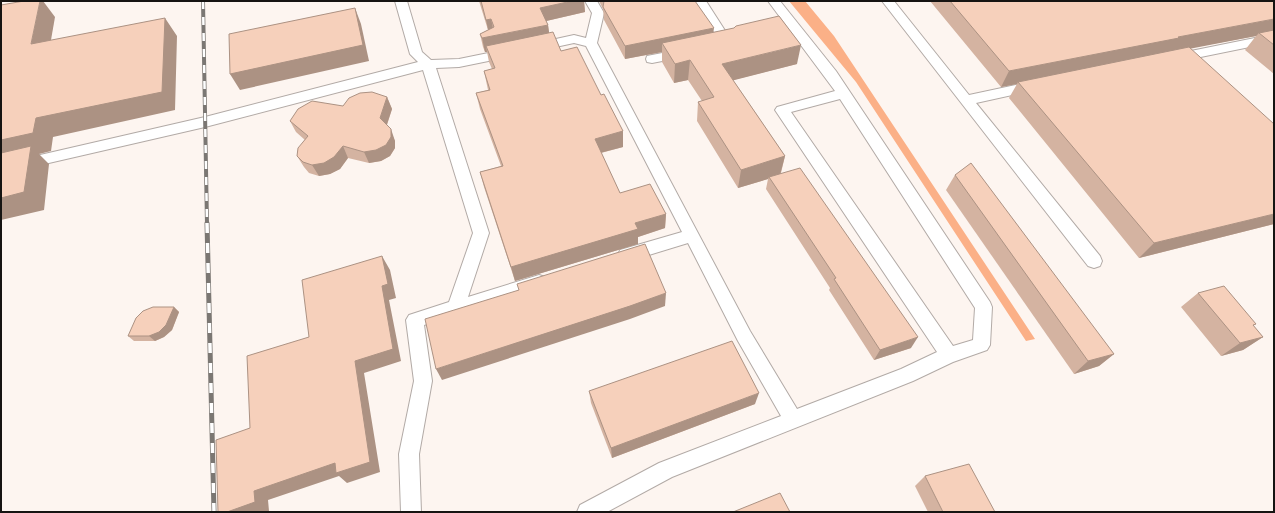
<svg xmlns="http://www.w3.org/2000/svg" width="1275" height="513" font-family="Lato,sans-serif">
	<rect width="100%" height="100%" fill="#fdf5f0"/>
	<polygon fill="#fbb087" points="789,1 805,1 834,36 1035,339 1026,341 856,82"/>
	<g fill="none" stroke-linecap="round" stroke-linejoin="round">
		<defs>
			<g id="service">
				<polygon points="395,1 407,1 422,52 431,60 459,59 508,49 513,50 514,53 513,56 508,57 459,67 436,68 489,233 468,297 539,275 545,277 547,282 545,287 539,289 424,325 432,381 419,454 421,512 401,512 399,454 414,381 406,320 409,315 449,302 473,233 423,70 205,127 1,174 1,164 205,117 418,62 410,54"/>
				<path d="M 585,1 L 597,1 L 604,13 L 597,43 L 750,331 L 797,409 L 901,369 L 937,352 L 775,110 L 777,107 L 835,91 L 768,1 L 780,1 L 836,71 L 990,302 L 992,307 L 990,345 L 987,350 L 953,362 L 913,381 L 672,477 L 607,512 L 577,512 L 580,505 L 659,463 L 781,416 L 738,341 L 688,243 L 626,262 L 620,260 L 618,255 L 620,250 L 682,232 L 586,46 L 574,43 L 537,51 L 533,50 L 531,47 L 533,44 L 574,35 L 586,38 L 592,13 ZM 840,99 L 975,308 L 973,340 L 953,346 L 791,112 Z"/>
				<polygon points="694,1 706,1 733,43 731,46 721,48 717,47 715,44 719,40"/>
				<polygon points="882,1 894,1 969,95 1035,81 1040,83 1042,86 1040,89 976,103 1100,256 1102,261 1100,266 1094,268 1088,266"/>
				<polygon points="1274,34 1274,42 1176,62 1171,61 1170,58 1171,55 1176,54"/>
				<polygon points="683,49 688,50 689,53 688,56 652,63 647,62 646,59 647,56 652,55"/>
			</g>
		</defs>
		<use href="#service" stroke="#b2aaa6" stroke-width="2"/>
		<use href="#service" fill="#fff" fill-rule="evenodd"/>
		<defs>
			<polyline id="rail-far1" points="203,1 207,224"/>
			<polyline id="rail" points="207,223 214,512"/>
		</defs>
		<use href="#rail-far1" stroke="#7b7773" stroke-width="4"/>
		<use href="#rail" stroke="#7b7773" stroke-width="5"/>
		<use href="#rail-far1" stroke="#fff" stroke-width="2.5" stroke-dasharray="8" stroke-linecap="butt"/>
		<use href="#rail" stroke="#fff" stroke-width="3.5" stroke-dasharray="10" stroke-linecap="butt"/>
	</g>
	<g fill="#d4b3a1">
		<polygon points="479,1 584,1 585,12 546,21 548,25 549,33 561,51 601,95 623,131 623,147 601,153 620,193 666,214 665,228 638,237 638,244 515,281 484,187 480,172 501,166 480,109 476,93 488,90 484,71 492,69 489,62 487,52 485,52 483,47 480,34 488,30"/>
		<polygon points="599,1 695,1 713,32 797,64 733,80 785,156 781,173 911,348 874,360 829,290 830,288 766,189 768,179 738,188 697,121 698,102 702,101 688,80 674,83 662,62 662,52 625,59 604,20 603,9"/>
		<polygon points="930,1 1274,1 1274,74 1245,50 1256,36 1190,48 1274,224 1139,258 1009,98 1017,84 1001,87"/>
		<polygon points="387,97 392,109 387,125 395,141 395,148 390,156 381,161 369,163 348,158 340,169 330,174 319,176 309,173 304,167 297,156 305,140 296,132 290,121 343,106"/>
		<polygon points="955,175 1114,354 1099,366 1074,374 946,190"/>
		<polygon points="1198,293 1256,324 1253,326 1263,337 1243,350 1221,356 1181,307"/>
		<polygon points="174,307 179,312 172,330 164,337 155,341 134,341 128,336"/>
		<polygon points="589,391 755,404 612,458 591,403"/>
		<polygon points="925,476 995,512 928,512 915,486"/>
	</g>
	<g fill="#ac9283">
		<polygon points="40,1 43,1 55,17 47,63 31,44"/>
		<polygon points="572,1 584,1 585,12 542,22 540,8"/>
		<polygon points="355,8 361,24 369,61 240,90 230,74"/>
		<polygon points="165,18 177,36 175,110 53,137 51,151 39,154 49,164 44,210 1,220 1,140"/>
		<polygon points="491,19 494,33 489,34 486,20"/>
		<polygon points="1274,19 1274,33 1259,33 1256,36 1168,53 1018,82 1017,84 1001,87 1009,71 1178,37"/>
		<polygon points="548,25 550,39 486,46 487,52 485,52 482,38"/>
		<polygon points="714,28 712,41 662,43 662,52 625,59 625,46"/>
		<polygon points="801,45 797,64 719,84 722,64"/>
		<polygon points="690,60 688,80 674,83 675,64"/>
		<polygon points="387,97 392,109 385,130 380,118"/>
		<polygon points="391,129 395,141 395,148 390,156 381,161 369,163 364,152"/>
		<polygon points="623,131 623,147 596,154 595,139"/>
		<polygon points="343,146 348,158 340,169 330,174 319,176 312,165"/>
		<polygon points="785,156 780,175 769,177 768,179 738,188 741,170"/>
		<polygon points="666,214 665,228 638,237 638,244 515,281 511,267 635,223"/>
		<polygon points="1274,214 1274,224 1139,258 1154,243"/>
		<polygon points="382,256 390,270 396,298 389,300 401,361 364,373 380,472 347,483 339,476 268,500 269,511 266,512 227,512 254,491 355,361 382,286"/>
		<polygon points="666,293 665,306 630,319 442,380 436,369"/>
		<polygon points="174,307 179,312 172,330 164,337 155,341 149,336"/>
		<polygon points="918,337 911,348 874,360 880,350"/>
		<polygon points="1263,337 1243,350 1221,356 1240,343"/>
		<polygon points="1114,354 1099,366 1074,374 1088,361"/>
		<polygon points="759,393 755,404 612,458 611,448"/>
	</g>
	<g fill="#f6d0bb" stroke="#ac9283">
		<polygon points="24,1 40,1 31,44 165,18 162,92 36,118 33,133 1,140 1,5"/>
		<polygon points="481,1 572,1 540,8 548,25 482,38 480,34 494,27 491,19 486,20"/>
		<polygon points="604,1 695,1 714,28 625,46 603,7"/>
		<polygon points="950,1 1274,1 1274,19 1178,37 1179,38 1009,71"/>
		<polygon points="355,8 363,45 230,74 229,34"/>
		<polygon points="779,16 801,45 722,64 785,156 741,170 698,102 714,97 690,60 675,64 662,43 734,28 736,26"/>
		<polygon points="1274,30 1274,45 1259,33"/>
		<polygon points="553,32 561,51 577,47 601,95 604,94 623,131 595,139 620,193 650,184 666,214 635,223 638,229 511,267 480,172 503,166 476,93 490,90 484,71 495,68 486,46"/>
		<polygon points="1189,47 1274,124 1274,214 1154,243 1018,82"/>
		<polygon points="372,92 387,97 380,118 391,129 391,137 386,145 376,150 364,152 343,146 334,157 324,163 312,165 303,162 297,156 298,148 308,136 290,121 298,109 312,101 343,106 349,98 360,93"/>
		<polygon points="31,146 24,192 1,198 1,153"/>
		<polygon points="971,163 1114,354 1088,361 955,175"/>
		<polygon points="800,168 918,337 880,350 834,279 836,278 769,177"/>
		<polygon points="645,244 666,293 630,306 436,369 425,319 519,290 517,284"/>
		<polygon points="382,256 388,284 382,286 393,349 355,361 370,462 336,473 335,463 254,491 255,502 227,512 218,512 216,440 250,428 247,356 309,337 302,280"/>
		<polygon points="1224,286 1256,324 1253,325 1263,337 1240,343 1198,293"/>
		<polygon points="153,307 174,307 166,325 159,332 149,336 128,336 136,318 143,311"/>
		<polygon points="732,341 759,393 611,448 589,391"/>
		<polygon points="969,464 995,512 943,512 925,476"/>
		<polygon points="780,493 790,512 733,512"/>
	</g>
	<rect width="1275" height="513" fill="none" stroke="#161412" stroke-width="4"/>
</svg>
